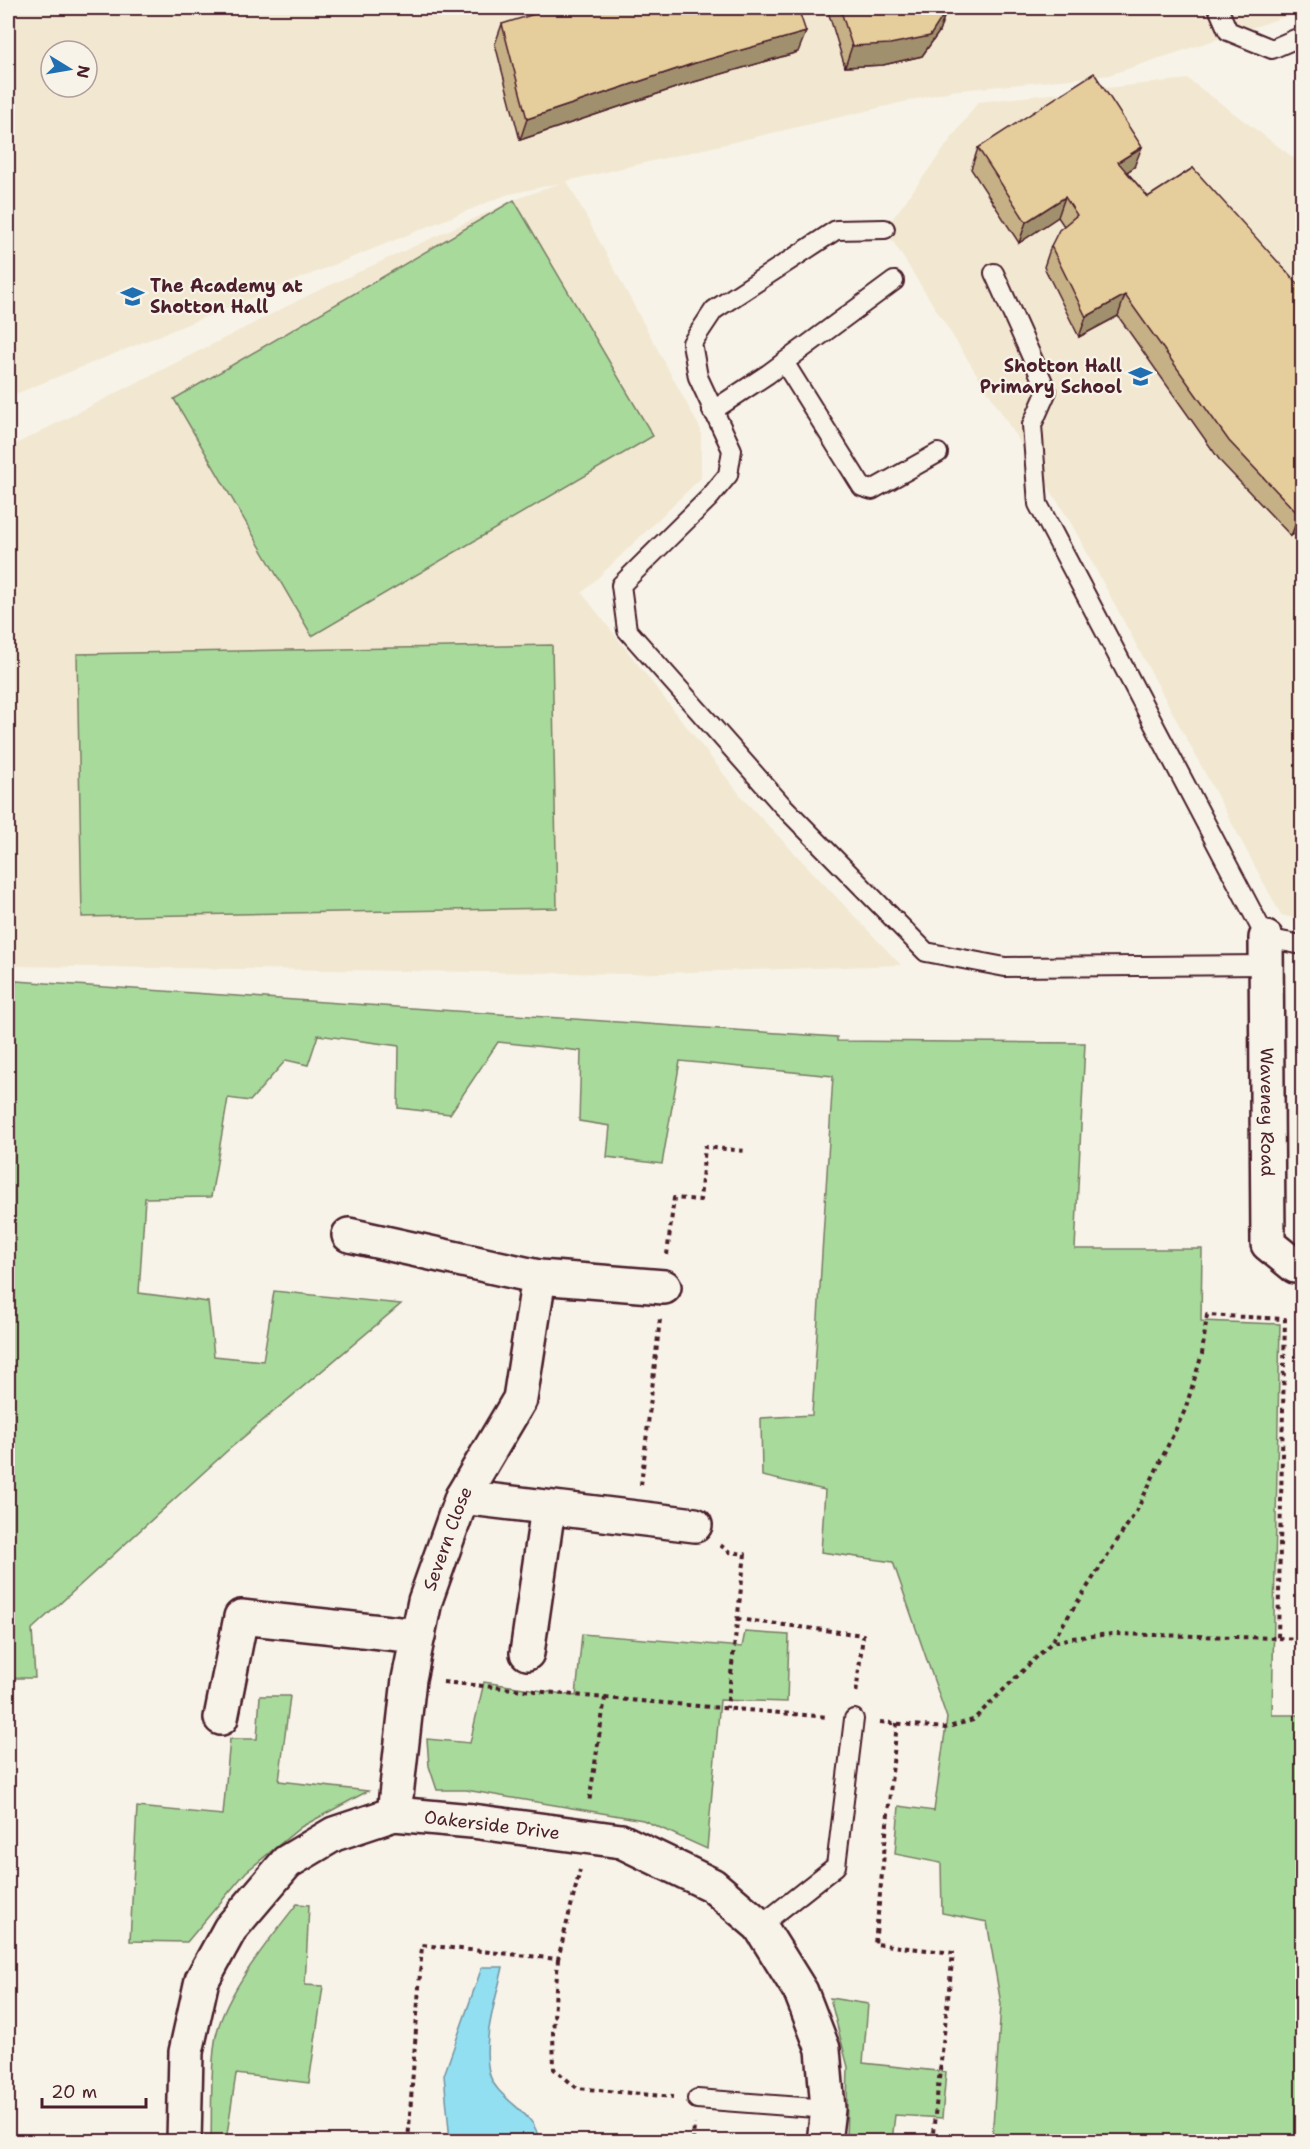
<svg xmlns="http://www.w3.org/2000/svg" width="1310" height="2149" font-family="'Shantell Sans',sans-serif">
	<rect width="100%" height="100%" fill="#f7f3e8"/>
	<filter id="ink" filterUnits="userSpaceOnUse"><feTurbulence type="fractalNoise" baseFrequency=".0167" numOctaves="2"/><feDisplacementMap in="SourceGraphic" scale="12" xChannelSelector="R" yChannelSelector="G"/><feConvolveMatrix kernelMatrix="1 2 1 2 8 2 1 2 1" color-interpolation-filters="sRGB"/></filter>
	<g filter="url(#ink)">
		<g fill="#f2e8d1" fill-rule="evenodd">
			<path d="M 8,8 L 1302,8 L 1302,11 L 1109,75 L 951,91 L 567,181 L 701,430 L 701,478 L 582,593 L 745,801 L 901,965 L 632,974 L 8,966 L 8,448 L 311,294 L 514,200 L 560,183 L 506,195 L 8,397 ZM 51,51 L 87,51 L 87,87 L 51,87 Z"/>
			<polygon points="1188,79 1302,164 1302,920 1281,915 1071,523 885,229 978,102"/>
		</g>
		<g fill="#a8da9c" stroke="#797c64" stroke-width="1.5">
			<polygon points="514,200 653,436 312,636 174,399"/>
			<polygon points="552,645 557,908 82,917 77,654"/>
			<polygon points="16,981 837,1037 837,1041 1085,1043 1075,1249 1202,1249 1201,1321 1280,1324 1272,1715 1302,1715 1302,2141 992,2141 1001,2004 987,1922 942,1913 941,1863 895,1854 899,1806 934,1811 947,1718 893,1562 821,1552 825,1490 762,1476 761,1418 812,1415 833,1076 680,1061 662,1164 607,1157 610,1126 579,1121 581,1051 498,1042 450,1114 398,1108 399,1046 318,1035 308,1065 286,1060 250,1101 228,1098 211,1197 145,1198 139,1293 208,1302 214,1356 263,1361 274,1291 401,1304 227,1451 32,1629 35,1678 8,1678 8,1048"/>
			<polygon points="745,1632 789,1635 787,1702 720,1700 707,1849 643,1820 466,1790 437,1790 429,1766 427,1739 470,1743 484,1682 576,1696 582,1634 742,1647"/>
			<polygon points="260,1696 290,1696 279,1781 368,1791 301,1827 246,1872 187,1942 130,1941 137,1807 223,1815 230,1739 257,1739"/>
			<path d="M 297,1904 L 309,1905 L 305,1985 L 323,1986 L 309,2083 L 236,2074 L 226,2141 L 211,2141 C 212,2110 210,2066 216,2036 C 225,1994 270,1938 297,1904 Z"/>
			<polygon points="830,1998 868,2004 863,2063 946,2072 942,2118 895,2115 892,2141 846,2141 848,2067"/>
		</g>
		<path fill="#91dff0" stroke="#7592a1" stroke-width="1.5" d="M 482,1967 L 503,1967 C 496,2000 482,2038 489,2072 C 495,2101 539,2112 538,2141 L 450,2141 L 444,2075 Z"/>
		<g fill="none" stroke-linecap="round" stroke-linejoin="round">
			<defs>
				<g id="lane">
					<polyline points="1218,8 1228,31 1272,49 1302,36"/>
					<polyline points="885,229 836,230 714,310 692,343 698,377 732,450 728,475 709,498 621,585 627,630 782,805 926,952 1005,967 1266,965"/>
					<polyline points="994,273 1047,391 1032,425 1038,504 1266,938 1302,945"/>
					<polyline points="784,362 862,487 872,490 938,453"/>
					<polyline points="712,411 768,374 894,281"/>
					<polyline points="760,1926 836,1866 854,1719"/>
					<polyline points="697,2099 828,2109"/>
				</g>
				<g id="street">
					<path id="s1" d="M 1266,938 L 1268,1244 L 1295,1266 L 1302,1266"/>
					<polyline points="349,1235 539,1277 664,1287"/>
					<polyline points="462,1497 695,1525"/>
					<polyline points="527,1653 548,1508"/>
					<polyline points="221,1718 241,1617 418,1636"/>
					<path id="s2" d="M 394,1814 L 409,1679 L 425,1601 L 462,1497 L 520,1399 L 539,1277"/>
					<polyline points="621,1841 712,1885 760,1926 801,1992 823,2049 828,2109 824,2142"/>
					<polyline points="184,2142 186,2052 202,1980 230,1929 287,1862 334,1834 394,1814 472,1821"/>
				</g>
			</defs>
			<use href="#lane" stroke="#4a1f2b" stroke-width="22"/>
			<use href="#street" stroke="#4a1f2b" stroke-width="38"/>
			<g stroke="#4a1f2b" stroke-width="4" stroke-dasharray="4.5 4.5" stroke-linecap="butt">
				<polyline points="667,1255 674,1198 700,1200 705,1147 745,1151"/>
				<polyline points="641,1485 660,1319"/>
				<polyline points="720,1545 730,1552 745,1554 727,1708"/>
				<polyline points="737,1619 863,1635 856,1695"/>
				<polyline points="1278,1638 1302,1639"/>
				<polyline points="443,1682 605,1698 589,1803"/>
				<polyline points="605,1698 828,1717"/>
				<polyline points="880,1722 945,1728 973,1720 1051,1643 1137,1510 1185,1410 1202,1354 1207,1315 1285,1319 1278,1638 1112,1634 1071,1638 1051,1643"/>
				<polyline points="897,1723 875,1944 953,1953 932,2142"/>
				<polyline points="558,1959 553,2032 554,2069 577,2088 673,2097"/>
				<polyline points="408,2142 422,1945 558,1959 580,1870"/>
				<polyline points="693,2142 694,2124"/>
			</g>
			<use href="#lane" stroke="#f7f3e8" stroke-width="18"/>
			<use href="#street" stroke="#f7f3e8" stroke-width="33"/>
			<defs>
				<polyline id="street-bridge" points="472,1821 621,1841"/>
			</defs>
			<use href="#street-bridge" stroke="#4a1f2b" stroke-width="38" stroke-linecap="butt"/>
			<use href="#street-bridge" stroke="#f7f3e8" stroke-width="33"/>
		</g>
		<g fill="#c6b086" stroke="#4a1f2b" stroke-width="1.5">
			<polygon points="827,8 946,8 946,11 939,32 922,56 883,65 845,67"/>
			<polygon points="502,24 798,52 687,84 520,140 495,44"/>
			<polygon points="978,148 1134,167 1127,172 1148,197 1193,168 1302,528 1291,536 1221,462 1118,316 1079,337 1044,267 1051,246 1064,226 1058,217 1019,243 971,169"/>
		</g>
		<g fill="#a1906d" stroke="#4a1f2b" stroke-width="1.5">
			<polygon points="946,11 939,32 922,56 883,65 845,67 852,46"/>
			<polygon points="806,32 798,52 687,84 520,140 527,119 695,63"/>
			<polygon points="1142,147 1134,167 1111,183 1118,162"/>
			<polygon points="1065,197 1058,217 1019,243 1026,222"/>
			<polygon points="1125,295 1118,316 1079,337 1086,317"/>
			<polygon points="1302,513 1302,528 1291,536 1299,515"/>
		</g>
		<g fill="#e6cd9c" stroke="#4a1f2b" stroke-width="1.5">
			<polygon points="554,8 798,8 806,32 695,63 527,119 502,24"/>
			<polygon points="840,8 946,8 946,11 930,36 890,44 852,46"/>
			<polygon points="1094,73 1142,147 1118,162 1148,197 1193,168 1298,284 1302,291 1302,513 1299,515 1229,441 1125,295 1086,317 1051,246 1059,230 1077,215 1065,197 1026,222 978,148"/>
		</g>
	</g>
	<defs>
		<symbol id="school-bare" viewBox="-9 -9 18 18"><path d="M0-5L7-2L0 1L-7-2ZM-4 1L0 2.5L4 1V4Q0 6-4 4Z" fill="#1f6fb2" stroke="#f7f3e8" stroke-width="2.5" paint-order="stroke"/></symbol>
	</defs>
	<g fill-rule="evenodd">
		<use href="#school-bare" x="116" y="280" width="33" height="33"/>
		<use href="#school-bare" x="1124" y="360" width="33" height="33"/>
	</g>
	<g text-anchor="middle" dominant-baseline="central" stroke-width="4.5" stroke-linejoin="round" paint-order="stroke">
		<g font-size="18" font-weight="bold" fill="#4a1f2b" stroke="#f7f3e8" text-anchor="start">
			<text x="150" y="286">The Academy at<tspan x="150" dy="21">Shotton Hall</tspan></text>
			<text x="1122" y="366" text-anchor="end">Shotton Hall<tspan x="1122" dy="21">Primary School</tspan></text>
		</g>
		<g font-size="18" fill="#4a1f2b" stroke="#f7f3e8">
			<text stroke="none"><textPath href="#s1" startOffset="174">Waveney Road</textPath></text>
			<text stroke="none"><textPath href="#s2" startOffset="282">Severn Close</textPath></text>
			<text transform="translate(492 1825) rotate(7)">Oakerside Drive</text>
		</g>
	</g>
	<rect width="1310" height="2149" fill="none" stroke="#f7f3e8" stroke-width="30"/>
	<rect x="15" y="15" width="1280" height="2119" fill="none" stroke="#4a1f2b" stroke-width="2" filter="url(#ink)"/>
	<g transform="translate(69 69) rotate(101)"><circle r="28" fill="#f7f3e8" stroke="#b29e9c" stroke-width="1.5"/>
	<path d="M0-4.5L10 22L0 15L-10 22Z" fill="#1f6fb2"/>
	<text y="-9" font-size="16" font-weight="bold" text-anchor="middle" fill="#4a1f2b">N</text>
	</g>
	<path d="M42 2098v9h104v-9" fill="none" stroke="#4a1f2b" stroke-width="3"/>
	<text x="51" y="2098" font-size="18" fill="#4a1f2b" stroke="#f7f3e8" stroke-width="4.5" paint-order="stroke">20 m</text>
</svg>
